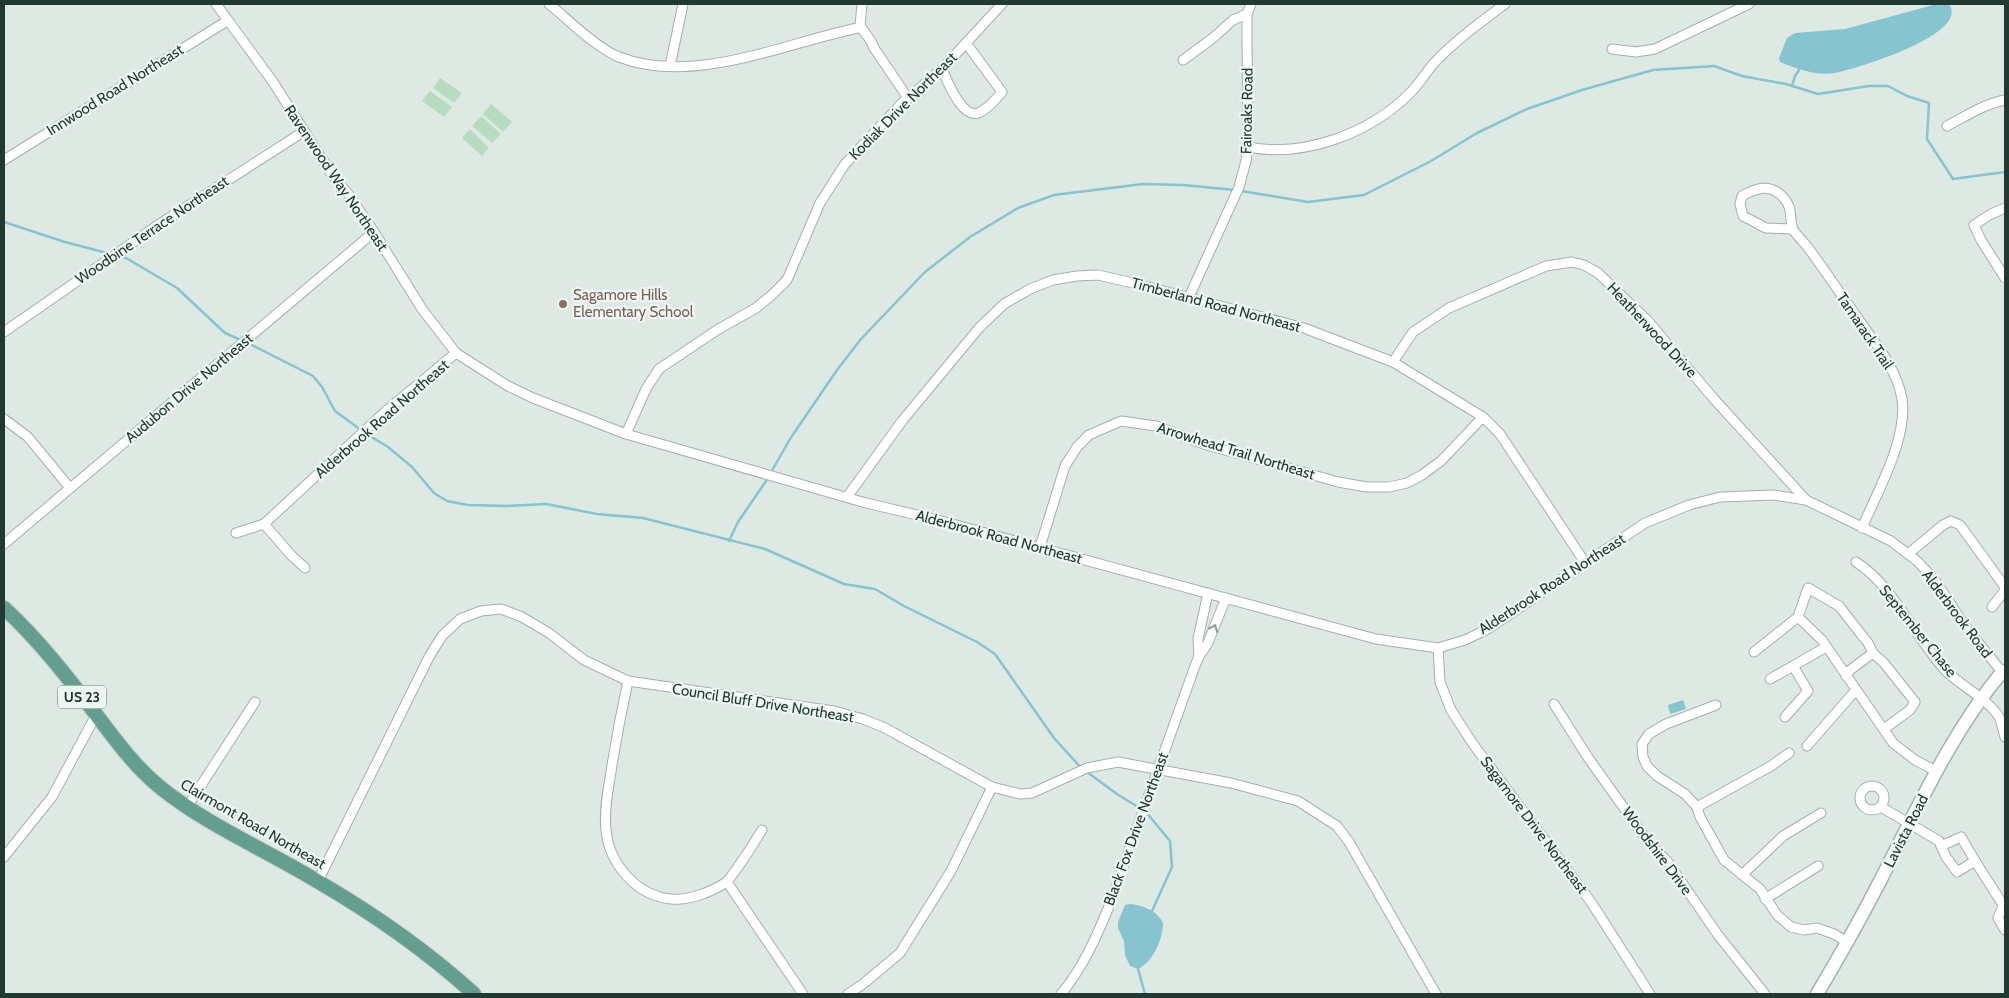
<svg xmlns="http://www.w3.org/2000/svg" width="2009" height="998" font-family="Cabin,sans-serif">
	<rect width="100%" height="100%" fill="#dee9e4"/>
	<g fill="#b7dbc0">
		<polygon points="440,78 462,93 454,103 433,88"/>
		<polygon points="430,91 452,107 444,117 422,101"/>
		<polygon points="491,104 512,122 503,132 483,114"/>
		<polygon points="481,116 501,134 492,143 472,126"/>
		<polygon points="470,129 489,148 482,156 462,138"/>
	</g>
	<g fill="#86c4cf">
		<path d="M 1937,4 L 1949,4 C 1971,34 1856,69 1835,73 C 1816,76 1797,69 1780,62 L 1779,58 L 1787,38 L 1795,33 L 1845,29 Z"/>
		<polygon points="1683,700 1686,709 1670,714 1668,705"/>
		<path d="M 1130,904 C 1145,906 1156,910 1163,923 C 1163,939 1153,962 1138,969 L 1130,966 L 1125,955 L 1124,941 L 1118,928 L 1118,922 L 1125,905 Z"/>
	</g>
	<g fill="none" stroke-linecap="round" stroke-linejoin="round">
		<g stroke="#86c4cf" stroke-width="2.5">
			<polyline points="1792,86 1795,76 1799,70"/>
			<polyline points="1241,191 1308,202 1364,195 1431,161 1477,133 1527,109 1582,90 1653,70 1714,66 1742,76 1786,84 1818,94 1869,86 1888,86 1907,96 1929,103 1927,139 1953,179 2005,172"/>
			<polyline points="4,222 65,242 111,254"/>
			<polyline points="118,256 126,258 177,288 225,333 243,341"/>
			<polyline points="248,343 313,376 322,387 335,411 361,430"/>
			<polyline points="365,433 388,447 412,467 434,493 447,501 468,505 506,506 546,504 597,514 643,518 765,549 844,584 875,589 904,606 977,642 995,654 1054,738 1082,769"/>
			<polyline points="729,541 738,522 766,481 790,439 837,370 861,339 925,272 970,237 1018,208 1054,195 1143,184 1183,185 1235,190"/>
			<polyline points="1087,772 1117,794 1146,812 1170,841 1172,867 1152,911"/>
			<polyline points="1138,969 1145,994"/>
		</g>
		<defs>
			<g id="minor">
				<polyline points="216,4 273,82 332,175 349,195 374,232 422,309 456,353 508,386 533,398 626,434 866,503 934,519 1376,639 1438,648 1465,640 1488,629 1645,523 1689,505 1720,497 1773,495 1806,500 1891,541 1917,561 1934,579 1965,626 2002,672"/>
				<path d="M 549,4 C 569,20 595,47 619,57 C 694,86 784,43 858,28 L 860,26"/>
				<polyline points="862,4 860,26 871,41 874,48 908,98"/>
				<polyline points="1612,49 1636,52 1655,49 1749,4"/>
				<polyline points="1183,60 1213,38 1233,20 1247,14"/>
				<polyline points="670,66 683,4"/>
				<path d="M 942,69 C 947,80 961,118 978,113 C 987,110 996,99 1002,92 L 966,43"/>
				<path d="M 1947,126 C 1966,116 1984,104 2005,100"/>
				<path d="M 1248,147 C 1305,158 1371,133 1411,92 C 1420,83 1426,72 1435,62 C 1456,40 1481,22 1505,4"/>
				<polyline points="4,160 227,21"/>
				<polyline points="2005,208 1991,214 1974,225 1981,240 2005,278"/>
				<path d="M 1793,229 L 1766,228 L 1743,216 L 1740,204 L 1742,196 C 1756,188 1770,183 1783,197 C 1795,210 1788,223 1794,231 C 1799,238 1805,243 1809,249 C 1826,272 1842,296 1859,320 C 1876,344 1897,369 1902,399 C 1908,439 1877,492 1862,528"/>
				<polyline points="1189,297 1239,187 1246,161 1248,147 1247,37 1247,14 1251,4"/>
				<polyline points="4,332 155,227 303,132"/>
				<polyline points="1393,362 1413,332 1449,308 1546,266 1572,262 1584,265 1598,273 1648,321 1714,399 1806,500"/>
				<polyline points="4,419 28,437 70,488"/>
				<polyline points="626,434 646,389 659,369 717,330 756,308 773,294 787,280 820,203 845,164 901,104 942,69 1002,4"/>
				<polyline points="847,497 902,421 979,328 1004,304 1030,289 1053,280 1077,276 1098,275 1137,284 1304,328 1393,362 1483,417 1500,434 1586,564"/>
				<polyline points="264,524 291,555 305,568"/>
				<polyline points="236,533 264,524 387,410 456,353"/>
				<polyline points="4,544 374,232"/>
				<polyline points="1040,547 1065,466 1077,447 1089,435 1121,421 1156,426 1207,445 1338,482 1367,487 1389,487 1407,483 1422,475 1441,461 1483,417"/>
				<polyline points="1908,554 1943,525 1951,521 1960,525 2005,587"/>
				<path d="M 1856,562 C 1893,585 1916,639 1946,671 C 1960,685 1992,702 2000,719 C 2002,724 2003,731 2005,737"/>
				<polyline points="1992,607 2005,590"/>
				<polyline points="1438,648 1440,682 1451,710 1473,744 1591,902 1650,994"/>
				<polyline points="1754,652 1798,617"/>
				<polyline points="1873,653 1884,663 1915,702 1910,710 1884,729"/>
				<polyline points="1199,656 1198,639 1208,593"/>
				<polyline points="1846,676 1850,670 1873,653 1868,643 1839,606 1808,588 1798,617 1822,640 1893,743 1915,760 1936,771"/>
				<polyline points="1770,679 1793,666"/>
				<path d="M 628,681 C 621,713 615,745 610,778 C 607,795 604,813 606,830 C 609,864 637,896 671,899 C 688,901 711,892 725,883 C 732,878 756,840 762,830"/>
				<polyline points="1554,704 1589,759 1649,843 1667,861 1718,935 1765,994"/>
				<polyline points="1716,705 1666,724 1649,734 1642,744 1643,757 1647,766 1657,776 1685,794 1697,807 1700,817 1724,860 1760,889 1777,915 1791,927 1804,930 1817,928 1834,934 1847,942"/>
				<polyline points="1785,717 1808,691 1793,666 1826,647"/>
				<polyline points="1807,746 1856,690"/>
				<circle cx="1872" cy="798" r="12"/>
				<polyline points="187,807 255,702"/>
				<polyline points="1697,807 1771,766 1789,753"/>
				<polyline points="1881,807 1939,841 1946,857 1957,872 1975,861 2005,908"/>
				<polyline points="1941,846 1961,837 1975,861"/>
				<polyline points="4,857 52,797 96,715"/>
				<polyline points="1742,875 1783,836 1821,813"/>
				<polyline points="318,881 429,657 442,636 460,619 481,611 501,609 522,617 549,633 584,660 628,681 834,711 863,719 885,728 992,787 1020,794 1032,793 1087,768 1118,762 1231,783 1298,801 1337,826 1349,842 1436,994"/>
				<polyline points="727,882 803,994"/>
				<polyline points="1765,899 1818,866"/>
				<polyline points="2003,906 1998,918 2005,930"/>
				<polyline points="848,994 863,984 900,953 951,871 992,787"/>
				<path d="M 1061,994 C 1082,969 1095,940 1108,909 L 1195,666 L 1199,656 L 1207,645 L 1226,598"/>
			</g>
			<path id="secondary" d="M 1817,994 C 1839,957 1860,920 1880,881 C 1917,810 1950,734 2002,672 L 2005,671"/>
			<path id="primary" d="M 4,608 C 38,639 70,680 98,717 C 117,742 136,768 161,788 C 207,825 266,850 317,881 C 372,913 427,951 474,994"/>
		</defs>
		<use href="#minor" stroke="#a1b1ab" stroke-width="11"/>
		<use href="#secondary" stroke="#9eb5ac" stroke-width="15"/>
		<use href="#primary" stroke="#bcc4c2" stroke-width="16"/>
		<use href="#minor" stroke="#fff" stroke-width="9"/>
		<use href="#secondary" stroke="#fff" stroke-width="12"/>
		<use href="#primary" stroke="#639e8e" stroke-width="14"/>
	</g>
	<defs><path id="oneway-chevron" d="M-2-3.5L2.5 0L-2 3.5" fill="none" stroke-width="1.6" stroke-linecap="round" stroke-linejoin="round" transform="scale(1.25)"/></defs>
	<use stroke="#909c98" href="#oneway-chevron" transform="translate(1214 628) rotate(-68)"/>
	<circle fill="#8d6e63" stroke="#eef6f2" stroke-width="2" cx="563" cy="304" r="5"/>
	<g text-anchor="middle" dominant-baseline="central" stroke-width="4.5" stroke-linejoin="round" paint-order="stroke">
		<rect fill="#eef6f2" stroke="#5e726c" stroke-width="1" x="58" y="685.5" width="48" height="23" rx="4"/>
		<g font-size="14" font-weight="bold" fill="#203932">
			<text x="82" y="697">US 23</text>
		</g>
		<g font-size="15" fill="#203932" stroke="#eef6f2">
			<text transform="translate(115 90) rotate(-32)">Innwood Road Northeast</text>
			<text transform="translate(903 106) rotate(-45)">Kodiak Drive Northeast</text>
			<text transform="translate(1247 111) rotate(-89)">Fairoaks Road</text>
			<text transform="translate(336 178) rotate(56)">Ravenwood Way Northeast</text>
			<text transform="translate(152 230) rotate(-34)">Woodbine Terrace Northeast</text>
			<text transform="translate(1216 305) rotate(15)">Timberland Road Northeast</text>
			<text transform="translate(1652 330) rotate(47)">Heatherwood Drive</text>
			<text transform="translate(1865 331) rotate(56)">Tamarack Trail</text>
			<text transform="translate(189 388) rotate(-40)">Audubon Drive Northeast</text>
			<text transform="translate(382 419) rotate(-41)">Alderbrook Road Northeast</text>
			<text transform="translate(1236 451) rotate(17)">Arrowhead Trail Northeast</text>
			<text transform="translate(999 537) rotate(15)">Alderbrook Road Northeast</text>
			<text transform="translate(1552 584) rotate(-33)">Alderbrook Road Northeast</text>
			<text transform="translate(1957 614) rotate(53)">Alderbrook Road</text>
			<text transform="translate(1918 631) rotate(51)">September Chase</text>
			<text transform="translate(763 703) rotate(9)">Council Bluff Drive Northeast</text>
			<text transform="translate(253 824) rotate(30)">Clairmont Road Northeast</text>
			<text transform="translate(1534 825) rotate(53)">Sagamore Drive Northeast</text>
			<text transform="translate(1136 829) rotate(-70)">Black Fox Drive Northeast</text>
			<text transform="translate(1906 831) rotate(-63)">Lavista Road</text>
			<text transform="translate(1657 851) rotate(53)">Woodshire Drive</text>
		</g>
		<g font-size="15" fill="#785e54" stroke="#eef6f2" text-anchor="start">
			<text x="573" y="295">Sagamore Hills<tspan x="573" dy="17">Elementary School</tspan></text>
		</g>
	</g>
	<rect width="2009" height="998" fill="none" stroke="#203932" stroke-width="10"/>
</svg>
